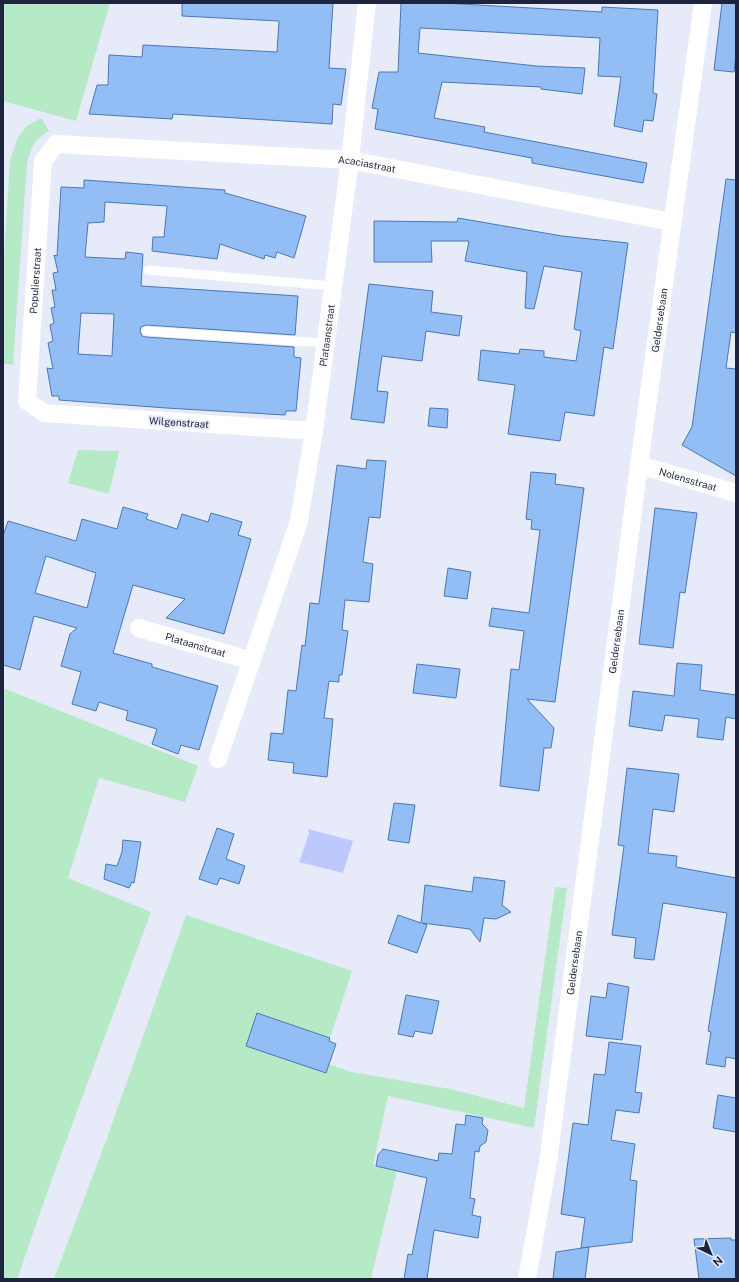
<svg xmlns="http://www.w3.org/2000/svg" width="739" height="1282" font-family="'Public Sans',sans-serif">
	<rect width="100%" height="100%" fill="#e6eaf9"/>
	<g fill="#b6eac7">
		<polygon points="3,3 110,3 76,121 3,101"/>
		<path d="M 41,118 L 49,131 C 33,141 32,146 27,163 L 13,365 L 3,363 L 3,272 L 10,160 L 18,137 L 27,126 Z"/>
		<polygon points="78,450 119,451 109,494 68,483"/>
		<polygon points="3,688 198,766 185,802 99,778 68,878 151,912 52,1179 17,1279 3,1279"/>
		<polygon points="555,887 567,888 534,1128 388,1096 373,1165 397,1171 371,1279 54,1279 107,1138 186,915 352,971 322,1062 351,1072 450,1089 524,1108"/>
	</g>
	<polygon fill="#bdc9fc" points="308,829 353,841 343,873 299,862 309,834"/>
	<g fill="#93bef5" stroke="#4a78b2" fill-rule="evenodd">
		<polygon points="182,3 333,3 329,68 346,69 341,105 333,104 332,124 173,114 172,119 89,114 97,85 108,85 109,55 142,57 143,45 277,52 279,21 182,16"/>
		<polygon points="401,3 443,3 602,12 602,7 658,10 653,93 657,94 653,121 644,120 642,132 614,126 621,77 598,76 600,38 420,28 418,53 536,66 585,68 582,94 541,89 541,87 442,82 434,118 485,127 484,132 647,163 643,183 532,163 532,158 375,129 378,109 372,108 379,72 398,72"/>
		<polygon points="722,3 736,3 736,55 734,72 714,70"/>
		<polygon points="726,179 736,180 736,333 731,332 726,368 736,369 736,476 682,445 692,427"/>
		<path d="M 84,180 L 225,190 L 225,193 L 306,216 L 294,258 L 277,252 L 275,258 L 265,255 L 264,259 L 220,244 L 217,259 L 152,251 L 153,237 L 164,237 L 167,206 L 105,202 L 104,222 L 88,223 L 85,257 L 125,259 L 126,252 L 143,254 L 141,286 L 298,296 L 295,335 L 146,325 L 141,327 L 140,331 L 142,336 L 146,337 L 294,347 L 294,357 L 301,358 L 296,411 L 286,411 L 285,415 L 166,408 L 59,400 L 59,396 L 52,396 L 47,368 L 53,369 L 48,343 L 53,341 L 50,325 L 54,323 L 51,308 L 55,307 L 52,290 L 56,290 L 53,273 L 58,272 L 54,255 L 57,256 L 61,187 L 84,188 ZM 81,313 L 114,314 L 112,356 L 78,354 Z"/>
		<polygon points="458,218 562,236 628,243 613,349 604,347 594,416 565,412 560,441 508,434 515,385 478,380 481,350 519,354 520,349 544,351 544,357 576,361 581,331 574,329 582,272 544,266 534,309 525,308 527,272 465,261 469,241 431,241 432,262 374,262 374,221 457,222"/>
		<polygon points="369,284 433,291 431,312 462,316 459,336 426,331 422,361 382,356 377,391 388,392 384,423 351,419"/>
		<polygon points="430,408 448,409 447,428 428,426"/>
		<polygon points="367,460 386,461 380,518 369,517 363,562 373,564 369,602 345,600 342,630 348,631 342,675 339,675 339,682 329,681 324,718 333,719 327,777 293,773 294,763 268,760 271,733 283,734 288,690 296,691 302,645 305,646 310,603 319,604 337,465 366,469"/>
		<polygon points="531,472 556,474 555,484 584,488 555,702 527,699 554,728 551,748 544,748 539,791 500,786 511,669 519,670 524,631 489,626 492,608 529,613 540,530 531,529 532,520 526,519"/>
		<path d="M 123,507 L 148,514 L 146,519 L 177,529 L 182,514 L 208,522 L 211,513 L 242,522 L 238,535 L 251,539 L 224,634 L 166,618 L 185,599 L 133,585 L 113,653 L 152,664 L 152,667 L 218,686 L 199,750 L 181,745 L 178,754 L 152,744 L 157,729 L 126,720 L 128,711 L 99,702 L 96,711 L 72,704 L 81,672 L 61,666 L 70,634 L 77,628 L 34,616 L 20,670 L 3,665 L 3,536 L 8,521 L 76,541 L 82,519 L 117,529 ZM 46,556 L 96,573 L 87,608 L 35,593 Z"/>
		<polygon points="655,508 697,513 685,593 680,592 673,648 639,644"/>
		<polygon points="448,568 471,572 467,599 444,596"/>
		<polygon points="677,663 702,665 700,690 736,695 736,719 726,717 723,740 697,737 699,719 665,715 662,731 629,726 633,691 674,696"/>
		<polygon points="417,664 460,669 456,698 413,693"/>
		<polygon points="627,768 679,774 674,812 653,809 648,853 677,856 676,867 736,878 736,1059 726,1057 725,1067 706,1064 711,1032 708,1031 727,913 663,903 654,960 634,958 636,938 612,935 624,846 618,845"/>
		<polygon points="394,803 415,805 409,843 388,840"/>
		<polygon points="217,828 234,834 226,859 245,866 239,884 220,878 217,885 199,879"/>
		<polygon points="123,840 141,842 134,883 132,882 129,888 104,879 106,864 117,866 122,852"/>
		<polygon points="474,877 505,881 502,905 511,912 496,919 484,918 480,942 470,929 422,923 427,925 417,953 388,943 398,915 421,923 425,885 472,892"/>
		<polygon points="608,983 629,987 622,1040 586,1036 591,996 606,998"/>
		<polygon points="406,995 439,1001 432,1034 415,1031 413,1037 398,1034"/>
		<polygon points="257,1013 330,1038 329,1041 336,1044 326,1073 246,1046"/>
		<polygon points="609,1042 641,1046 635,1092 642,1093 639,1113 616,1110 611,1140 635,1144 630,1180 637,1181 632,1242 581,1248 585,1218 561,1214 573,1123 588,1125 594,1074 605,1075"/>
		<polygon points="718,1095 736,1098 736,1132 713,1128"/>
		<polygon points="466,1115 483,1118 482,1124 488,1130 486,1142 480,1146 479,1152 475,1151 470,1198 475,1199 472,1215 481,1217 478,1238 434,1230 427,1279 404,1279 408,1254 412,1255 427,1178 376,1166 378,1155 383,1149 438,1161 439,1153 452,1154 456,1124 465,1125"/>
		<polygon points="731,1238 731,1240 736,1240 736,1279 699,1279 694,1239"/>
		<polygon points="589,1247 585,1279 553,1279 556,1252"/>
	</g>
	<g fill="none" stroke-linecap="round" stroke-linejoin="round">
		<g stroke="#fff" stroke-width="9">
			<polyline points="148,270 333,286"/>
			<polyline points="146,331 326,343"/>
		</g>
		<g stroke="#fff" stroke-width="18">
			<path id="s1" d="M 314,431 L 44,413 L 27,401 L 43,161 L 56,144 L 350,160 L 672,222"/>
			<path id="s2" d="M 639,465 L 736,493"/>
			<path id="s3" d="M 139,628 L 252,661"/>
			<path id="s4" d="M 218,759 L 299,521 L 314,431 L 350,160 L 367,3"/>
			<path id="s5" d="M 527,1279 L 548,1162 L 639,465 L 703,3"/>
		</g>
	</g>
	<g text-anchor="middle" dominant-baseline="central" stroke-width="3.5" stroke-linejoin="round" paint-order="stroke">
		<g font-size="10" fill="#1e233e" stroke="#e6eaf9">
			<text stroke="none"><textPath href="#s1" startOffset="865">Acaciastraat</textPath></text>
			<text stroke="none"><textPath href="#s1" startOffset="412">Populierstraat</textPath></text>
			<text stroke="none"><textPath href="#s5" startOffset="968">Geldersebaan</textPath></text>
			<text stroke="none"><textPath href="#s4" startOffset="439">Plataanstraat</textPath></text>
			<text transform="translate(179 422) rotate(4)">Wilgenstraat</text>
			<text stroke="none"><textPath href="#s2" startOffset="51">Nolensstraat</textPath></text>
			<text stroke="none"><textPath href="#s5" startOffset="644">Geldersebaan</textPath></text>
			<text stroke="none"><textPath href="#s3" startOffset="59">Plataanstraat</textPath></text>
			<text stroke="none"><textPath href="#s5" startOffset="320">Geldersebaan</textPath></text>
		</g>
	</g>
	<rect width="739" height="1282" fill="none" stroke="#1e233e" stroke-width="8"/>
	<g transform="translate(711 1254) rotate(137)" stroke="#e6eaf9" stroke-width="3" paint-order="stroke">
	<path d="M0-3L7 15L0 10L-7 15Z" fill="#1e233e"/>
	<text y="-6" font-size="11" font-weight="bold" text-anchor="middle" fill="#1e233e">N</text>
	</g>
</svg>
